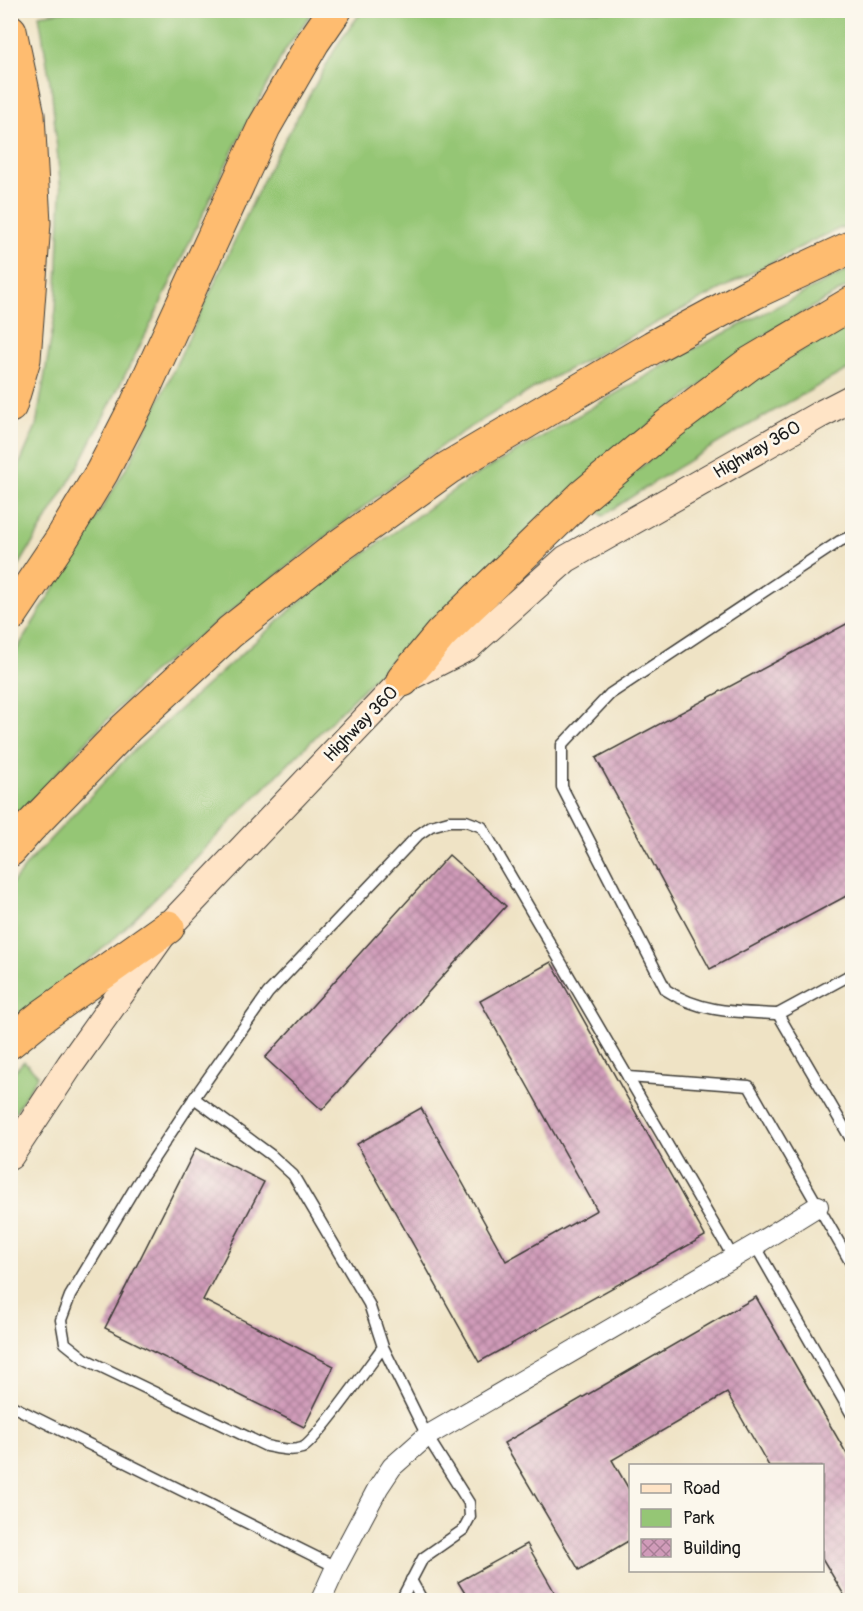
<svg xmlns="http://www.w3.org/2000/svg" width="863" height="1611" font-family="Pangolin,sans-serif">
	<defs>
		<pattern id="building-cross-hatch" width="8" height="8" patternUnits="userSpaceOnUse" patternTransform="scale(1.5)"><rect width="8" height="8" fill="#d09bb9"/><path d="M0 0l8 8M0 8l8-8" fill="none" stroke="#a87e96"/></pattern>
	</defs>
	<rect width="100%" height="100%" fill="#fbf7ec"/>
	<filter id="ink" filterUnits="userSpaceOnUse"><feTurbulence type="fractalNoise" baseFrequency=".0167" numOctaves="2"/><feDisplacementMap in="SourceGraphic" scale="12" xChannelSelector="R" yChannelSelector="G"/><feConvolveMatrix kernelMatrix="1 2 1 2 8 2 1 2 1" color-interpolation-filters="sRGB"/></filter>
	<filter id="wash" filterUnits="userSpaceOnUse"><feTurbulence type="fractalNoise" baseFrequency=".008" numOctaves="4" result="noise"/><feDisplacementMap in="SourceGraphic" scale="24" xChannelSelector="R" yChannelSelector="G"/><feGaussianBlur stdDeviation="1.35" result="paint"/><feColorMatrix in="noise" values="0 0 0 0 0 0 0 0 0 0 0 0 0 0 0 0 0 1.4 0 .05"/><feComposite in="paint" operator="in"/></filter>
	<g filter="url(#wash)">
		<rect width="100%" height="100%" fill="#efe3c5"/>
		<g fill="#95c675" stroke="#587148" stroke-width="1.5">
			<polygon points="72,10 313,11 284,52 232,152 149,328 78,467 11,579 11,484 36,426 56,310 61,193 52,94 39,15"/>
			<polygon points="362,11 852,11 852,223 812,241 539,385 448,441 150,674 11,822 10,661 131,460 269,168 338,44"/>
			<polygon points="852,268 852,284 766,334 610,456 394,658 115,938 11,1027 11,885 29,862 129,755 314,589 471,478 682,355"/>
			<path d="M 852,319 L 852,367 C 768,414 683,461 603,516 L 595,509 L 670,441 L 740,388 Z"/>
			<polygon points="24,1061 38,1075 11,1119 11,1075"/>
		</g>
		<g id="blocks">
			<g fill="url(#building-cross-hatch)">
				<polygon points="852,621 852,893 710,969 596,758"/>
				<polygon points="449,855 506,906 322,1110 265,1058"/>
				<polygon points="551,962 705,1236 479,1362 357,1144 421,1108 506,1261 597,1210 480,1001"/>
				<polygon points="196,1148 264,1182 203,1300 334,1366 304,1427 105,1328"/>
				<polygon points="756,1297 852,1463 852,1600 847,1600 822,1558 822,1466 769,1466 727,1393 612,1460 630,1491 630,1540 579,1570 504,1443"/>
				<polygon points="527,1544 559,1600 469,1600 458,1582"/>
			</g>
		</g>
	</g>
	<g filter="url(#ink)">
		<use href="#blocks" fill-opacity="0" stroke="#3c3a35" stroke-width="1.5"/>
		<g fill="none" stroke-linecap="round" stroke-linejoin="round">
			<defs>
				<g id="service">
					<polyline points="852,974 778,1014 852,1141"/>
					<path d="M 778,1014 C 736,1012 701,1013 666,990 L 562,787 L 562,745 L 610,694 L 840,541 L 852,536"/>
					<polyline points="628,1077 749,1086 852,1265"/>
					<polyline points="194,1098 268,993 418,835 431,826 449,821 466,821 482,827 733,1257"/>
					<polyline points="755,1245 852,1415"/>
					<path d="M 383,1347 C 371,1363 314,1444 302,1448 C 291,1452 278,1448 266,1446 L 85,1359 L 65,1343 L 61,1320 L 70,1296 L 137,1184 L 194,1098 L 271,1155 L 293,1175 L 369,1304 L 383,1347 L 427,1436 L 469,1503 L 470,1517 L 463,1530 L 423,1558 L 401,1600"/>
					<polyline points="10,1405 336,1567"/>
					<polyline points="411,1580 422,1600"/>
				</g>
				<polyline id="minor" points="321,1600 336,1567 378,1488 392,1467 427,1436 755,1245 818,1206"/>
				<polyline id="secondary" points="10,1156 70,1065 168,927 403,680 468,647 566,559 819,415 852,398"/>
				<g id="motorway">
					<polyline points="10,31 28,115 34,223 24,359 10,406"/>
					<polyline points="10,616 61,540 102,472 137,404 264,127 313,42 335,10"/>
					<polyline points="403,680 441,634 583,496 672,422 749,364 852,303"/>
					<polyline points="10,850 29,828 126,728 230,632 335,549 448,468 653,347 753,293 852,247"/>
					<polyline points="10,1042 41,1017 168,927"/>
				</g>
			</defs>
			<use href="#service" stroke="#3c3a35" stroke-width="13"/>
			<use href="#minor" stroke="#3c3a35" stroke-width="22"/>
			<use href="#secondary" stroke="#3c3a35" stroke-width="29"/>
			<use href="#motorway" stroke="#3c3a35" stroke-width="35"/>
			<use href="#service" stroke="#fff" stroke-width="10"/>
			<use href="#minor" stroke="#fff" stroke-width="20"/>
			<use href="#secondary" stroke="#ffe4c6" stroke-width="27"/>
			<use href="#motorway" stroke="#febc70" stroke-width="33"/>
		</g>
	</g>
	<g text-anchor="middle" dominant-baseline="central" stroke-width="5" stroke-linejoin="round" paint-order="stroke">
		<g font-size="18" fill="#1c1c1c" stroke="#fbf7ec">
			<text transform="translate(757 450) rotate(-30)">Highway 360</text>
			<text transform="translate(361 724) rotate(-46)">Highway 360</text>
		</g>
	</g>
	<rect width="863" height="1611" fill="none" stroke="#fbf7ec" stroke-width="36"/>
	<rect x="629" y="1464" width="195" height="108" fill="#fbf7ec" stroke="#a29f99" stroke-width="1.5"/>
	<rect x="641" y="1484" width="30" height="9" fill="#ffe4c6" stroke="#a29f99" stroke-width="1.5"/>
	<text x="683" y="1494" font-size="18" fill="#1c1c1c">Road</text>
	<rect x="641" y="1509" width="30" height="18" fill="#95c675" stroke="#a29f99" stroke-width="1.5"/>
	<text x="683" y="1524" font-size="18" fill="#1c1c1c">Park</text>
	<rect x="641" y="1539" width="30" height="18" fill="url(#building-cross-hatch)" stroke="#a29f99" stroke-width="1.5"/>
	<text x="683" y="1554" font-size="18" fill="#1c1c1c">Building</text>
</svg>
